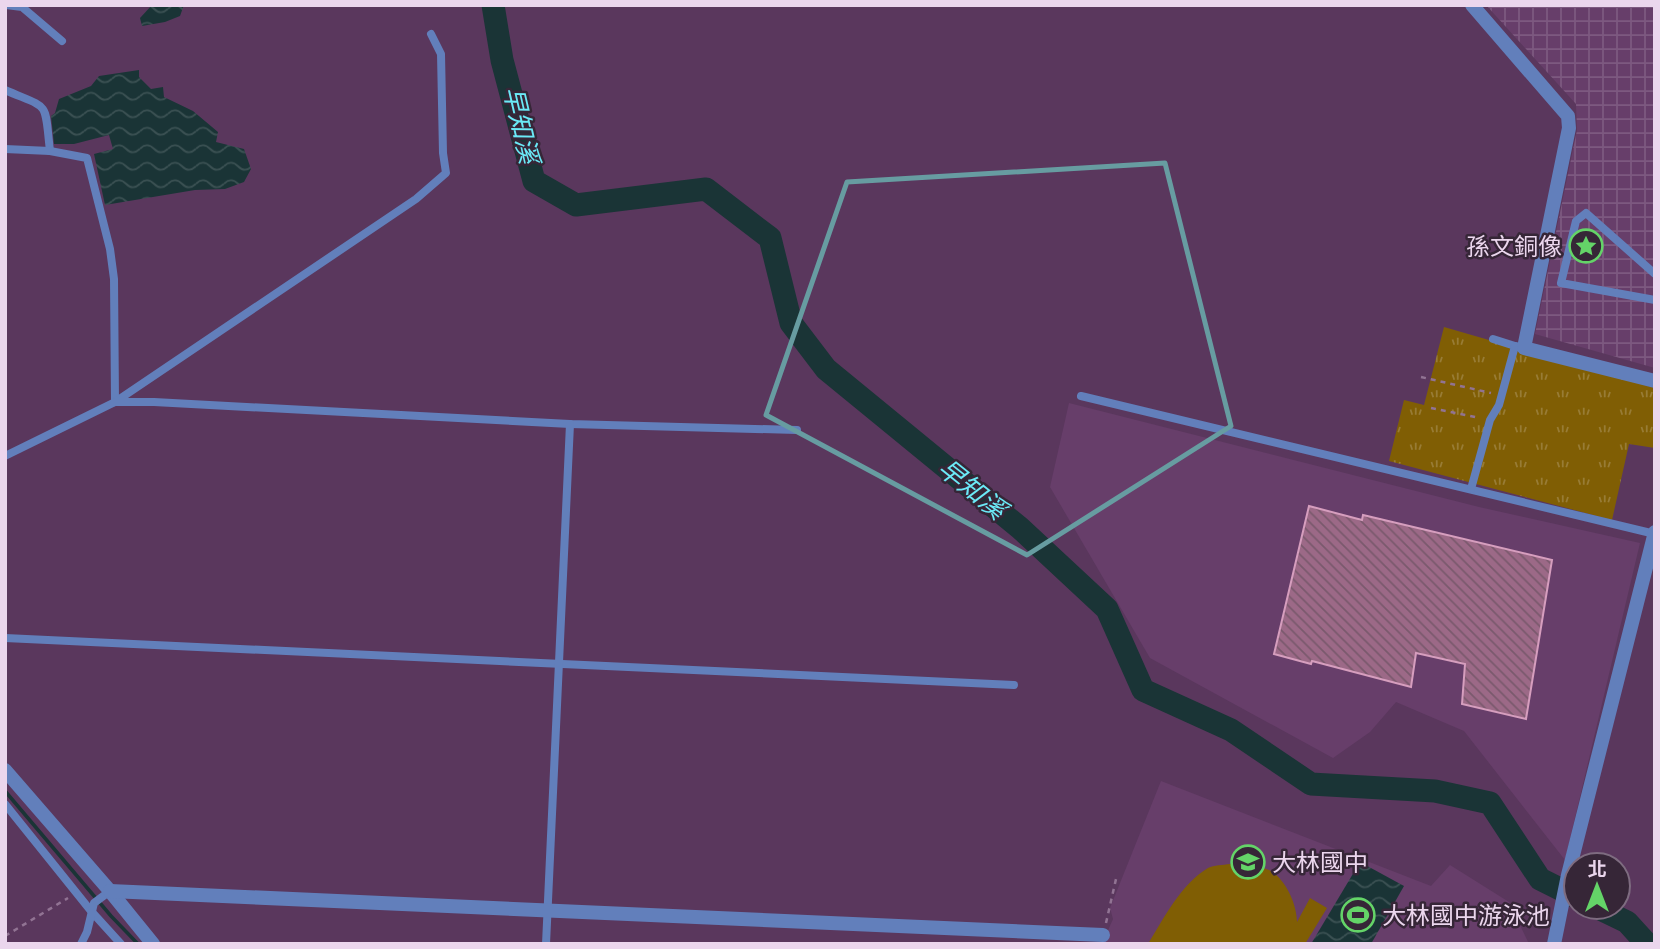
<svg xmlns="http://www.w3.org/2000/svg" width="1660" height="949" font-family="'DM Sans','Noto Sans TC',sans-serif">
	<defs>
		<pattern id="industrial-grid" width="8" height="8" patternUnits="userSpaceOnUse" patternTransform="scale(1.75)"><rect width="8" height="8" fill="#673e6a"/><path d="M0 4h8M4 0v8" fill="none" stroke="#7d5980"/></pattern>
		<pattern id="park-tufts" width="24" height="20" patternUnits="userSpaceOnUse" patternTransform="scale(1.75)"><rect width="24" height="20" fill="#805e04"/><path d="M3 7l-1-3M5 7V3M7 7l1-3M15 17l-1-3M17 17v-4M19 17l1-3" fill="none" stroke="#987c35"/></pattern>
		<pattern id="water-waves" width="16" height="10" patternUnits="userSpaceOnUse" patternTransform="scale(1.75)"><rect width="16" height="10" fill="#1a3436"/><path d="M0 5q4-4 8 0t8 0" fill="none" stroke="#3b5153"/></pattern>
		<pattern id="building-back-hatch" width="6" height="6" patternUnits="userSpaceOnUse" patternTransform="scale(1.75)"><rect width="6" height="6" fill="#9c6987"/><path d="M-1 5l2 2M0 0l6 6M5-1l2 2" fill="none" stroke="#7a596d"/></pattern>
	</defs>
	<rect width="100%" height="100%" fill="#5a375d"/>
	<g fill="#673e6a">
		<polygon points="1069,403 1479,507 1640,543 1565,860 1464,731 1396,702 1370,732 1333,758 1150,658 1050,487"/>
		<polygon points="1161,781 1431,886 1450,865 1509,902 1529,944 1102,944 1113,919 1110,908"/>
	</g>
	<polygon fill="url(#industrial-grid)" points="1486,5 1655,5 1655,368 1535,334 1577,130 1576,104"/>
	<path fill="#805e04" d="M 1230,864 C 1242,866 1259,865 1269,870 C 1286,879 1297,905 1297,922 L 1310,898 L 1327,908 L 1305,944 L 1148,944 C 1164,918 1181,884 1208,868 C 1214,865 1223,865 1230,864 Z"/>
	<polygon fill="url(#park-tufts)" points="1444,327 1655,388 1655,448 1629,444 1612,520 1389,461 1404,400 1424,405"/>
	<g fill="url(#water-waves)">
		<polygon points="152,5 184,5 180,16 165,22 142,26 140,18"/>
		<polygon points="139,70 139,77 151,89 163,87 164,97 193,111 218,132 216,142 244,149 251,169 244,182 225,189 195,190 105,205 94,154 113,149 109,135 74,144 54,144 51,116 55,113 59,99 91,86 99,76"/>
		<polygon points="1360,862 1404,886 1371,944 1311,944"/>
	</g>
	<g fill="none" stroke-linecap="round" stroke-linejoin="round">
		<polyline stroke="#1a3436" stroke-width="3.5" points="5,791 111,916 138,944"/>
		<g stroke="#1a3436" stroke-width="23">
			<polyline points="493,5 502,60 534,181 576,205 706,189 770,238 791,323 826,369 1020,528 1107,609 1143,690 1231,730 1311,784 1435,791 1490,803 1540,879 1576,897"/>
			<polyline points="1596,907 1627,922 1647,944"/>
		</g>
	</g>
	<polygon fill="url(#building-back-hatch)" stroke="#d69ebe" stroke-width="2" points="1309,506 1362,520 1363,515 1552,560 1526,719 1462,704 1465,664 1416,653 1411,687 1312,661 1311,664 1274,654"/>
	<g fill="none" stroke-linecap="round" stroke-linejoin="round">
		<g stroke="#917393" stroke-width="2.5" stroke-dasharray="5 5" stroke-linecap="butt">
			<polyline points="1421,377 1491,393"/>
			<polyline points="1431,408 1480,418"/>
			<polyline points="1106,923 1116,879"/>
			<polyline points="5,936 68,898"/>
		</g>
		<g stroke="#627fbb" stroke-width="8">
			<polyline points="6,5 22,7 62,41"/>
			<path d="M 5,90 C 51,110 44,99 50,151"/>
			<polyline points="5,149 50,151 87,158 110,249 114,279 115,402"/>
			<polyline points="1655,274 1586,213 1576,221 1561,283 1655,300"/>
			<polyline points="1493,339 1515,346"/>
			<polyline points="1081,396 1655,534"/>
			<polyline points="115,402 416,199 446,173 443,153 441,54 431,34"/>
			<polyline points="5,456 115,402 154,402 570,424 797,430"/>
			<polyline points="1471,489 1490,420 1499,405 1515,346 1524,348"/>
			<polyline points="5,638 1014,685"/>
			<polyline points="5,804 91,911 121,944"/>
			<polyline points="81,944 87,932 94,903 110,891"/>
			<polyline points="546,944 570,424"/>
		</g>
		<g stroke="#627fbb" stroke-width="14">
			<polyline points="1472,5 1568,116 1569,128 1524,348 1655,381"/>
			<polyline points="5,770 110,891 153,944"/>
			<polyline points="110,891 1103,935"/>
			<polyline points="1554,944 1568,875 1655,532"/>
		</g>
	</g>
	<path fill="none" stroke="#679ca1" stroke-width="5" stroke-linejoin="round" d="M 1165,163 L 1231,426 L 1027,555 L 766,415 L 847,182 Z"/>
	<defs>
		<symbol id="sight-ring" viewBox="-11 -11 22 22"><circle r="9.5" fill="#362637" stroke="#64d468" stroke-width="1.5"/><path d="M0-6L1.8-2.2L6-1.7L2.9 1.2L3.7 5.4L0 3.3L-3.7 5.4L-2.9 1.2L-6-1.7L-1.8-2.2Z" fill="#64d468"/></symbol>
		<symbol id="school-ring" viewBox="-11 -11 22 22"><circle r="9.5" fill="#362637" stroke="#64d468" stroke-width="1.5"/><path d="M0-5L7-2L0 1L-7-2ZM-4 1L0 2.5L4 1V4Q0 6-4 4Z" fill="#64d468"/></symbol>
		<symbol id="stadium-ring" viewBox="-11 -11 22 22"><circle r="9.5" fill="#362637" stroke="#64d468" stroke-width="1.5"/><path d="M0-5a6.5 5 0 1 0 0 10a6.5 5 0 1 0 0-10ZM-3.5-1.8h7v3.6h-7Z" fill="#64d468"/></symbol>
	</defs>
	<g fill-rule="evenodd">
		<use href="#sight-ring" x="1567" y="227" width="38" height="38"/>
		<use href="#school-ring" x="1229" y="843" width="38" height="38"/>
		<use href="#stadium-ring" x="1339" y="896" width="38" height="38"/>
	</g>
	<g text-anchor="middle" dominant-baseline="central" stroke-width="5" stroke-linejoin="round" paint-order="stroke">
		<g font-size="24" fill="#ebd6ed" stroke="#362637" text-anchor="start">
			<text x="1562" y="246" text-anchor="end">孫文銅像</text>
			<text x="1272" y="862">大林國中</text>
			<text x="1382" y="915">大林國中游泳池</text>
		</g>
		<g font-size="26" font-style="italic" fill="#6beaf7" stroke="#362637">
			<text transform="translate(521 125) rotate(77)">早知溪</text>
			<text transform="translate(972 489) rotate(39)">早知溪</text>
		</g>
	</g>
	<rect width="1660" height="949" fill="none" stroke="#ebd6ed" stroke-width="14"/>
	<g transform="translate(1597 886)"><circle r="33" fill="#362637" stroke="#7e6c80" stroke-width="2"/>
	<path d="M0-5L12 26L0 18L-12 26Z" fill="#64d468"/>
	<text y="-10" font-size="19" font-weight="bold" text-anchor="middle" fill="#ebd6ed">北</text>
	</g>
</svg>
